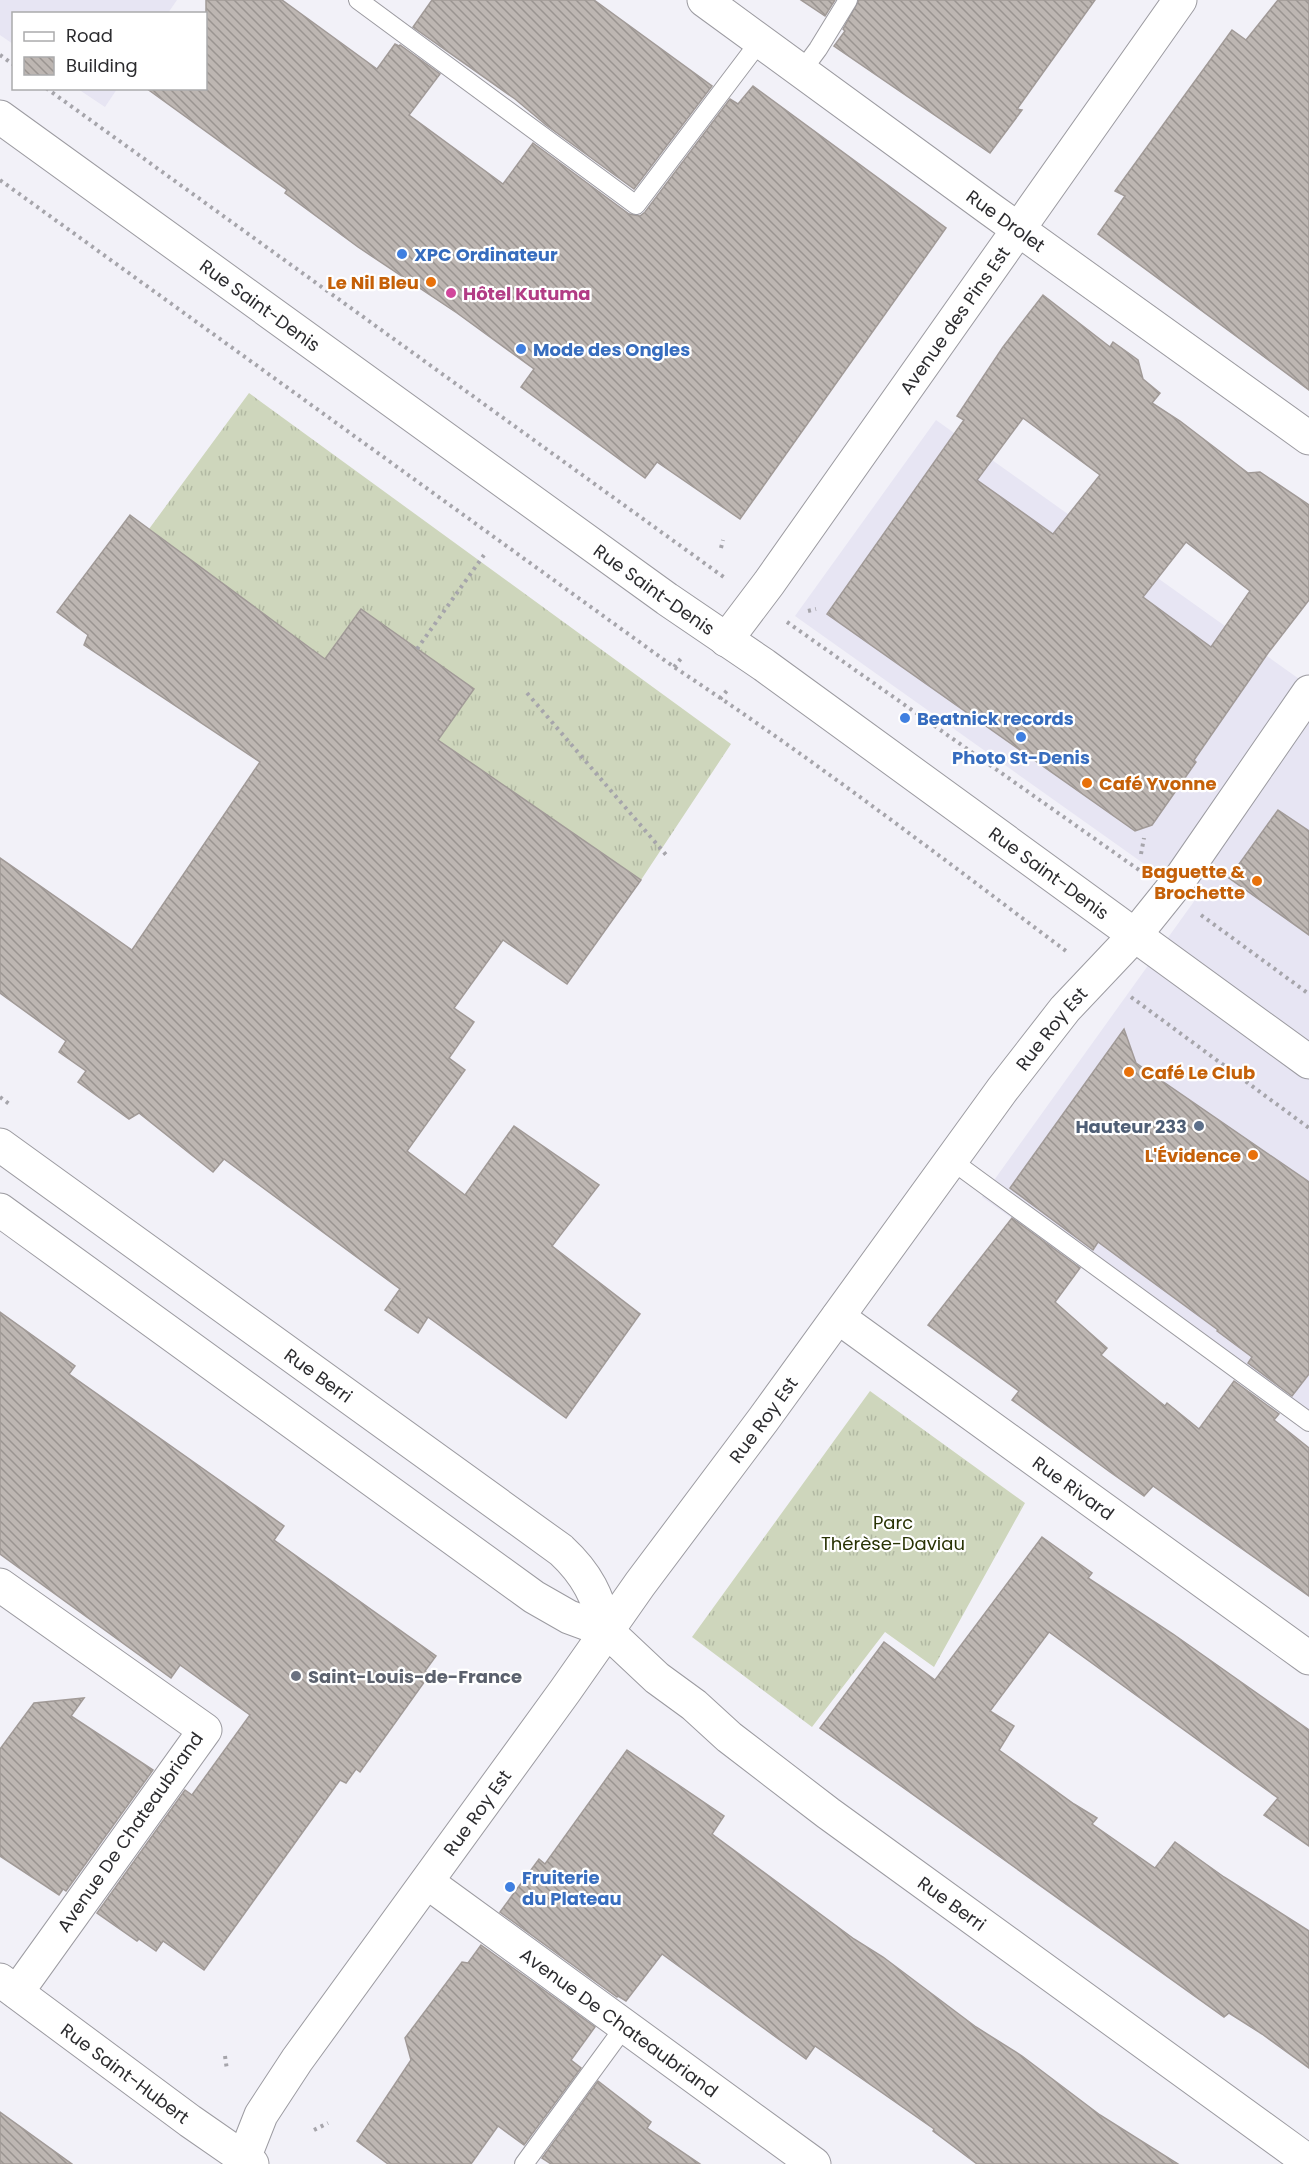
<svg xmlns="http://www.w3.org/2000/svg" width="1309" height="2164" font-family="Poppins,sans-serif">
	<defs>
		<pattern id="grass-tufts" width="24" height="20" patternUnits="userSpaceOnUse" patternTransform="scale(1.5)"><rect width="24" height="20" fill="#ced6bc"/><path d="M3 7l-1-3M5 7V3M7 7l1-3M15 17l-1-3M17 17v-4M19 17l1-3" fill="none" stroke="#b1b8a2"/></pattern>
		<pattern id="building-back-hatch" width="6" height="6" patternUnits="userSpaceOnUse" patternTransform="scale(1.5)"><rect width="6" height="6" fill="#bdb6b2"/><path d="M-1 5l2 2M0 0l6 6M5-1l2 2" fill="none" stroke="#9a9491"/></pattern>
	</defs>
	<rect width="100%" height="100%" fill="#f2f1f8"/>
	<g fill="#e7e5f3">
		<polygon points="0,0 177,0 168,13 14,14 13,44 0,35"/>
		<polygon points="78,89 117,89 105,107"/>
		<polygon points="936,420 1309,686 1309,1428 982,1197 1195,900 795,616"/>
	</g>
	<g fill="url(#grass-tufts)">
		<polygon points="249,393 731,744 641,880 438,740 474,689 325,659 149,529"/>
		<polygon points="870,1391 1025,1503 934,1667 885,1632 812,1727 692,1637"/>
	</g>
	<g fill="url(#building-back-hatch)" stroke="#a19a97" stroke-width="1.5" fill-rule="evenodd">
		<polygon points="206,0 282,0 377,69 395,44 399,46 400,45 440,74 409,115 503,184 533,143 629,214 640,216 645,212 730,99 738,104 753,86 946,228 740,519 657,462 645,478 521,387 534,369 457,313 358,247 285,193 287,190 146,88 206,88"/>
		<polygon points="432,0 594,0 712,86 634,189 546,125 515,99 413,27"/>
		<polygon points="801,0 835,0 825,16"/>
		<polygon points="859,0 1095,0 1017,109 1022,110 990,153 834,46 845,31 843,29"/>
		<polygon points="1278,0 1309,0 1309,390 1098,234 1125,196 1115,191 1232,30 1246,40"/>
		<path d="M 1043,295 L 1110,347 L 1113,342 L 1138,360 L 1143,379 L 1160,393 L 1152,403 L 1180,421 L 1248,473 L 1260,472 L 1309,505 L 1309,600 L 1268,653 L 1194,760 L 1196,762 L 1152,825 L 1135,831 L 827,614 L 964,420 L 957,416 L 1003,347 ZM 1023,418 L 1100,475 L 1053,534 L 977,480 ZM 1186,542 L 1250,591 L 1211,647 L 1143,597 Z"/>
		<polygon points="130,515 325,659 361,609 474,689 438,740 641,880 567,984 503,940 454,1008 474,1022 449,1058 465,1070 407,1151 465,1195 514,1126 599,1185 552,1246 640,1314 566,1418 428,1317 418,1333 385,1310 400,1289 224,1159 213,1172 139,1113 129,1119 78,1082 86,1071 59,1052 66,1041 0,993 0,858 132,950 260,762 84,645 88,635 57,612"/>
		<polygon points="1278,810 1309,831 1309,935 1229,878"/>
		<polygon points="1124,1029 1136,1063 1309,1182 1309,1374 1292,1396 1248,1363 1252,1357 1217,1331 1218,1330 1098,1242 1093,1250 1010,1188"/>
		<polygon points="1012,1218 1080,1268 1055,1302 1107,1348 1101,1355 1165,1406 1167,1403 1199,1429 1234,1381 1279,1414 1274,1420 1309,1448 1309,1596 1153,1486 1144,1496 1110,1472 1012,1400 1019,1391 928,1325"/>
		<polygon points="0,1312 75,1366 69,1374 284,1526 274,1540 436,1656 425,1671 430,1674 360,1772 356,1769 346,1783 340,1780 204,1970 163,1941 156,1951 139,1939 137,1941 97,1913 185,1790 192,1795 250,1715 180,1665 171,1678 0,1554"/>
		<polygon points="1042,1537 1092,1573 1088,1578 1173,1634 1309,1730 1309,1846 1264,1815 1278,1798 1049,1632 990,1711 1014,1726 999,1750 1074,1804 1097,1818 1092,1824 1155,1868 1175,1842 1224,1877 1309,1931 1309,2068 1262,2034 1229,2013 1224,2017 820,1728 884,1642 935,1680"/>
		<polygon points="84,1698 71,1716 153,1770 66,1891 63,1889 59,1895 0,1856 0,1749 34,1703"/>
		<polygon points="627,1750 724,1816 712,1834 854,1939 883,1957 976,2027 1022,2056 1100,2115 1178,2164 977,2164 933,2131 934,2129 815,2046 806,2059 662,1954 626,2001 618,1996 617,1997 504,1915 500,1912 539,1859 545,1864"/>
		<polygon points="481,1945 595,2027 571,2060 581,2068 524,2145 498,2126 471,2164 388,2164 357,2141 411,2060 405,2038 462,1962 468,1963"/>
		<polygon points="598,2081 651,2122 647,2128 700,2164 551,2164 542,2158"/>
		<polygon points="0,2112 72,2164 0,2164"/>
	</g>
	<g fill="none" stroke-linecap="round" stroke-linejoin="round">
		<defs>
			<g id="service">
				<polyline points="358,0 636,205 760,41"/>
				<polyline points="801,72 818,49 848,0"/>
				<polyline points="951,1160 1309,1422"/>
				<polyline points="524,2164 625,2026"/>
			</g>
			<g id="minor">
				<path id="s1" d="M 704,0 L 990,209 L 1309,438"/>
				<polyline points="1135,935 1180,879 1309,692"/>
				<path id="s2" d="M 838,1317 L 1309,1658"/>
				<polyline points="0,1585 205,1730 17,1992"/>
				<path id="s3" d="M 607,1631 L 657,1678 L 694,1705 L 729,1737 L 828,1813 L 1309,2162"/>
				<path id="s4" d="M 427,1882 L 814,2164"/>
			</g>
			<g id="tertiary">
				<path id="s5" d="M 0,1145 L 561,1550 C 588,1575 597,1596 607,1631"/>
				<polyline points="0,1210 534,1597 569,1617 607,1631"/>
				<path id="s6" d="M 0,1980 L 190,2121 L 252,2164"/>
				<path id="s7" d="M 244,2158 L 261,2115 L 297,2060 L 565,1691 L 640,1584 L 763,1420 L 1002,1090 L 1065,1009 L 1135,935"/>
			</g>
			<g id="secondary">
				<path id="s8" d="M 0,117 L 667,599 L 764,665 L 1309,1062"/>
				<path id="s9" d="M 726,640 L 769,583 L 1180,0"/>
			</g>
		</defs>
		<use href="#service" stroke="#9c9ba1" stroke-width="20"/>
		<use href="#minor" stroke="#9c9ba1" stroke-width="35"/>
		<use href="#tertiary" stroke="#9c9ba1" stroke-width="35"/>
		<use href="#secondary" stroke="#9c9ba1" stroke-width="35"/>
		<g stroke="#a6a5ab" stroke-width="4" stroke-dasharray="3 4.5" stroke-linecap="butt">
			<polyline points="0,55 14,65"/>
			<polyline points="46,88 725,578"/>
			<path d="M 0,180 L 674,667 C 809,756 937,854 1066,951"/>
			<polyline points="721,548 723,540"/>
			<polyline points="808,611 816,609"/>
			<polyline points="787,622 1139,870"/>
			<polyline points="417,649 484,555"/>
			<polyline points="674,667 683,656"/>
			<polyline points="527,693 667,856"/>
			<polyline points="720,699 729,688"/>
			<polyline points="1141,854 1144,838"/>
			<polyline points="1201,915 1309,994"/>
			<polyline points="1131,997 1309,1128"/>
			<polyline points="0,1097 12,1106"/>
			<polyline points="225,2056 227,2070"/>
			<polyline points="314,2130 328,2123"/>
		</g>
		<use href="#service" stroke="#fff" stroke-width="18"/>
		<use href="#minor" stroke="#fff" stroke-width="33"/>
		<use href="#tertiary" stroke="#fff" stroke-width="33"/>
		<use href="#secondary" stroke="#fff" stroke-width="33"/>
	</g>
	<g fill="#3f7fe0" stroke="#fff" stroke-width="2">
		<circle cx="402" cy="254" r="6"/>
		<circle cx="521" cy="349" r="6"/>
		<circle cx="905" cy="718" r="6"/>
		<circle cx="1021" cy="737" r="6"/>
		<circle cx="510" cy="1887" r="6"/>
	</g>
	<g fill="#e8710a" stroke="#fff" stroke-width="2">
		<circle cx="431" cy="282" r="6"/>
		<circle cx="1087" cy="783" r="6"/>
		<circle cx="1257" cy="881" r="6"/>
		<circle cx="1129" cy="1072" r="6"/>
		<circle cx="1253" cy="1155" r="6"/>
	</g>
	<circle fill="#d1479c" stroke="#fff" stroke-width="2" cx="451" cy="293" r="6"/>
	<circle fill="#5c6f8a" stroke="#fff" stroke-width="2" cx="1199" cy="1126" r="6"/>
	<circle fill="#6b7280" stroke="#fff" stroke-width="2" cx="296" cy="1676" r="6"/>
	<g text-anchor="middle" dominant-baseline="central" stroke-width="4.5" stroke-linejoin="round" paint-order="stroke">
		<g font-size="18" fill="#2c2c2f" stroke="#fff">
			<text stroke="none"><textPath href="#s1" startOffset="374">Rue Drolet</textPath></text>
			<text stroke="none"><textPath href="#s8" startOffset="321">Rue Saint-Denis</textPath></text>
			<text stroke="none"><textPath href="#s9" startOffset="393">Avenue des Pins Est</textPath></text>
			<text stroke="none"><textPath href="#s8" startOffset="807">Rue Saint-Denis</textPath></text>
			<text stroke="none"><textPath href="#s8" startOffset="1293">Rue Saint-Denis</textPath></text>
			<text stroke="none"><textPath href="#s7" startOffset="1390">Rue Roy Est</textPath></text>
			<text stroke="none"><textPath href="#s5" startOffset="393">Rue Berri</textPath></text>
			<text stroke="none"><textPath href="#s7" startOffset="904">Rue Roy Est</textPath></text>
			<text stroke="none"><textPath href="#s2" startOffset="291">Rue Rivard</textPath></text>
			<text stroke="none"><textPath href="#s7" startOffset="418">Rue Roy Est</textPath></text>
			<text transform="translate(130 1832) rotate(-55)">Avenue De Chateaubriand</text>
			<text stroke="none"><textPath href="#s3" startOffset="440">Rue Berri</textPath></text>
			<text stroke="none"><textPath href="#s4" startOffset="238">Avenue De Chateaubriand</textPath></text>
			<text stroke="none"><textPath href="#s6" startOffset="156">Rue Saint-Hubert</textPath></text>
		</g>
		<g font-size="18" font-weight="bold" fill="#366cbe" stroke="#fff" text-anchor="start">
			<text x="414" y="254">XPC Ordinateur</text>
			<text x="533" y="349">Mode des Ongles</text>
			<text x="917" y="718">Beatnick records</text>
			<text x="1021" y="757" text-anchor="middle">Photo St-Denis</text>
			<text x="522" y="1877">Fruiterie<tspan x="522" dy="21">du Plateau</tspan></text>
		</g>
		<g font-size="18" font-weight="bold" fill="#c56008" stroke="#fff" text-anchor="end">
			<text x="419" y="282">Le Nil Bleu</text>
			<text x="1099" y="783" text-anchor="start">Café Yvonne</text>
			<text x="1245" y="871">Baguette &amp;<tspan x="1245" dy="21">Brochette</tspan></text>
			<text x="1141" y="1072" text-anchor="start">Café Le Club</text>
			<text x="1241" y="1155">L'Évidence</text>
		</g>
		<g font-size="18" font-weight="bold" fill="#b23c85" stroke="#fff" text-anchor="start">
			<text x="463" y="293">Hôtel Kutuma</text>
		</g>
		<g font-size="18" font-weight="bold" fill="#4e5e75" stroke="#fff" text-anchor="end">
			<text x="1187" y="1126">Hauteur 233</text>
		</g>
		<g font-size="18" fill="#293304" stroke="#fff">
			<text x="893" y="1522">Parc<tspan x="893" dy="21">Thérèse-Daviau</tspan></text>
		</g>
		<g font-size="18" font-weight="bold" fill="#5b616d" stroke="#fff" text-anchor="start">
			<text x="308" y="1676">Saint-Louis-de-France</text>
		</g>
	</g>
	<rect x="12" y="12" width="195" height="78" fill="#ffffff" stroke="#ababac" stroke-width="1.5"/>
	<rect x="24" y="32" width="30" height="9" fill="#ffffff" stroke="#ababac" stroke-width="1.5"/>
	<text x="66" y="42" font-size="18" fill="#2c2c2f">Road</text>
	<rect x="24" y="57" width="30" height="18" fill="url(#building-back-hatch)" stroke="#ababac" stroke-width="1.5"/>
	<text x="66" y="72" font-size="18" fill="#2c2c2f">Building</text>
</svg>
